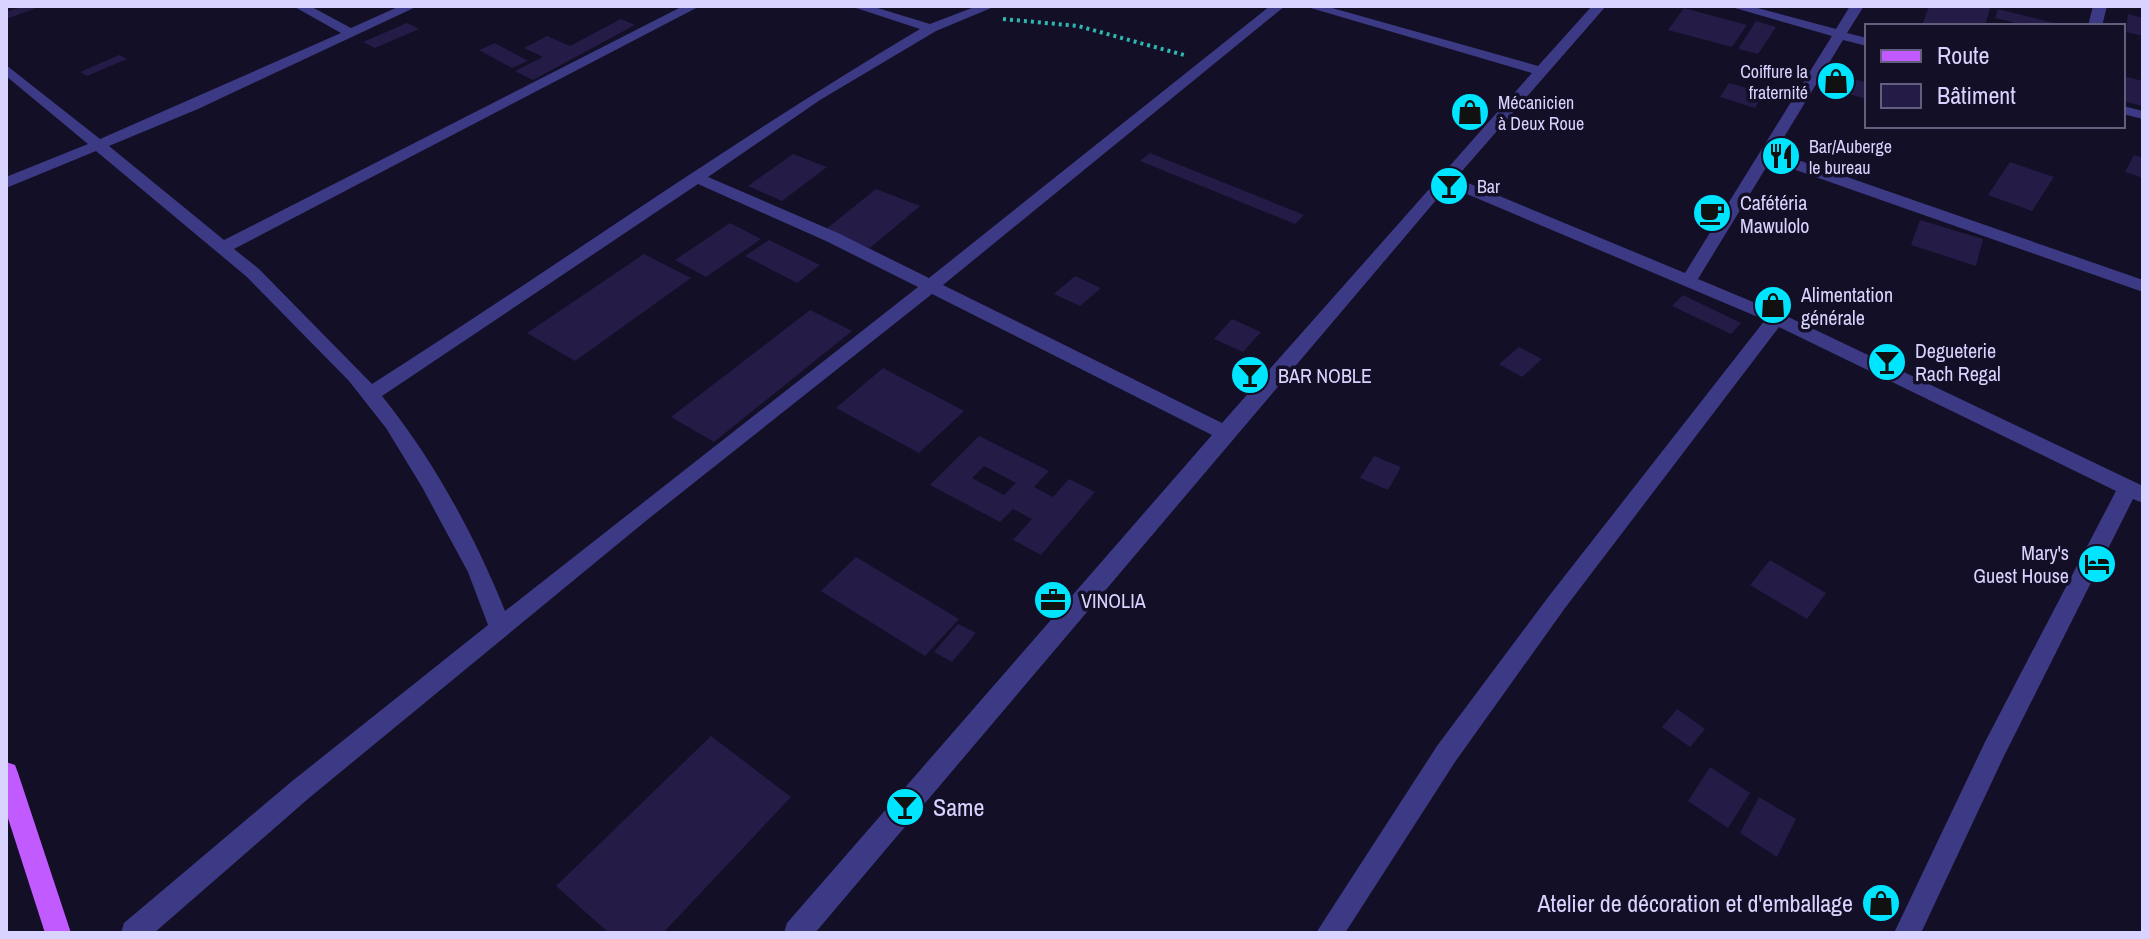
<svg xmlns="http://www.w3.org/2000/svg" width="2149" height="939" font-family="'Archivo Narrow',sans-serif">
	<rect width="100%" height="100%" fill="#130f26"/>
	<g fill="#241b47" fill-rule="evenodd">
		<polygon points="24,6 42,6 6,19 6,12"/>
		<polygon points="1929,6 1981,6 1990,8 1985,26 1922,26"/>
		<polygon points="1684,8 1747,25 1732,47 1668,30"/>
		<polygon points="1998,9 2062,25 2062,26 2028,26 1995,18"/>
		<polygon points="2128,14 2143,18 2143,36 2126,32"/>
		<polygon points="621,19 635,25 533,80 515,71 543,57 524,48 547,36 570,46"/>
		<polygon points="1756,21 1776,27 1758,54 1738,49"/>
		<polygon points="407,23 419,29 375,48 363,42"/>
		<polygon points="495,43 528,61 512,68 479,50"/>
		<polygon points="119,55 127,59 87,76 80,72"/>
		<polygon points="2123,76 2143,81 2143,106 2123,101"/>
		<polygon points="1854,79 1867,83 1867,99 1845,93"/>
		<polygon points="1729,83 1764,93 1755,108 1720,97"/>
		<polygon points="1150,153 1304,215 1295,224 1140,161"/>
		<polygon points="793,154 827,167 782,201 748,186"/>
		<polygon points="2134,155 2143,158 2143,178 2125,172"/>
		<polygon points="2010,162 2054,177 2032,211 1988,195"/>
		<polygon points="876,189 920,206 870,248 825,230"/>
		<polygon points="1920,220 1983,239 1976,266 1911,245"/>
		<polygon points="730,223 761,239 706,277 675,260"/>
		<polygon points="769,240 820,265 797,283 745,256"/>
		<polygon points="644,254 691,278 575,361 527,333"/>
		<polygon points="1075,276 1101,288 1080,306 1054,294"/>
		<polygon points="1683,295 1741,323 1731,334 1672,306"/>
		<polygon points="810,310 852,331 714,442 671,417"/>
		<polygon points="1232,319 1261,332 1243,352 1214,339"/>
		<polygon points="1519,347 1542,359 1522,377 1499,364"/>
		<polygon points="883,368 964,411 919,453 836,408"/>
		<path d="M 979,436 L 1049,471 L 1034,487 L 1053,497 L 1069,479 L 1095,492 L 1041,555 L 1013,540 L 1032,519 L 1013,509 L 1000,522 L 930,485 ZM 984,466 L 1016,483 L 1004,495 L 972,478 Z"/>
		<polygon points="1374,456 1401,467 1388,490 1360,478"/>
		<polygon points="856,557 959,619 925,656 821,591"/>
		<polygon points="1770,560 1826,593 1807,619 1750,585"/>
		<polygon points="958,624 976,633 952,662 934,652"/>
		<polygon points="1677,709 1705,729 1690,747 1662,727"/>
		<polygon points="711,736 791,797 663,933 609,933 556,886"/>
		<polygon points="1710,767 1750,793 1728,828 1688,801"/>
		<polygon points="1759,797 1796,819 1777,857 1740,833"/>
	</g>
	<g fill="none" stroke-linecap="round" stroke-linejoin="round">
		<polyline stroke="#2fb8b0" stroke-width="4" stroke-dasharray="3 4" stroke-linecap="butt" points="1003,19 1078,26 1184,55"/>
		<g fill="#3d3a85" fill-rule="evenodd">
			<path d="M 293,6 L 310,6 L 351,28 L 400,6 L 418,6 L 198,109 L 109,146 L 224,240 L 683,6 L 700,6 L 234,249 L 259,269 L 372,384 C 556,267 733,140 920,29 L 850,6 L 871,6 L 930,24 L 977,6 L 996,6 L 936,31 L 820,100 L 708,177 L 838,233 L 929,278 L 1270,6 L 1285,6 L 943,285 L 1222,423 L 1532,73 L 1304,6 L 1325,6 L 1538,66 L 1592,6 L 1606,6 L 1456,178 L 1685,273 L 1832,36 L 1728,6 L 1750,6 L 1836,29 L 1850,6 L 1864,6 L 1847,33 L 1867,38 L 1867,46 L 1843,40 L 1775,152 L 2143,280 L 2143,292 L 1770,161 L 1698,279 L 1782,314 L 2143,486 L 2143,503 L 2133,499 L 2003,758 L 1921,933 L 1894,933 L 1985,742 L 2116,491 L 1779,327 L 1565,608 L 1455,762 L 1345,933 L 1316,933 L 1437,746 L 1549,596 L 1765,320 L 1448,186 L 815,933 L 784,933 L 787,923 L 1212,435 L 932,294 L 647,520 L 309,798 L 154,933 L 121,933 L 124,923 L 291,782 L 488,625 L 468,572 L 422,487 L 386,428 L 349,381 L 247,277 L 96,151 L 6,188 L 6,177 L 88,144 L 6,76 L 6,65 L 100,139 L 341,33 ZM 698,184 L 826,241 L 918,287 L 505,611 C 475,536 433,459 382,396 Z"/>
			<polygon points="2093,6 2107,6 2102,26 2088,26"/>
			<polygon points="2123,106 2143,111 2143,119 2123,114"/>
		</g>
		<polygon fill="#c25bff" fill-rule="evenodd" points="6,762 15,765 18,773 71,933 45,933 6,812"/>
	</g>
	<defs>
		<symbol id="shop-disc" viewBox="-11 -11 22 22"><circle r="9.5" fill="#00e5ff" stroke="#130f26"/><path d="M-5-2.5h2.3a2.7 3.5 0 0 1 5.4 0H5L5.5 6h-11ZM-1.5-2.5h3a1.5 2.3 0 0 0-3 0Z" fill="#111"/></symbol>
		<symbol id="restaurant-disc" viewBox="-11 -11 22 22"><circle r="9.5" fill="#00e5ff" stroke="#130f26"/><path d="M-5-6h1v4h1v-4h1v4h1v-4h1v5L-1.5 .5V6h-2V.5L-5-1ZM5-6V6H3V1.5H1.5Q1.5-4 5-6Z" fill="#111"/></symbol>
		<symbol id="bar-disc" viewBox="-11 -11 22 22"><circle r="9.5" fill="#00e5ff" stroke="#130f26"/><path d="M-6-5H6L.8 .8V4.5H3.5V6h-7V4.5H-.8V.8Z" fill="#111"/></symbol>
		<symbol id="cafe-disc" viewBox="-11 -11 22 22"><circle r="9.5" fill="#00e5ff" stroke="#130f26"/><path d="M-5.5-4.5H6V0H3Q3 3.5 0 3.5H-2.5Q-5.5 3.5-5.5 0ZM3-3.2v2h1.7v-2ZM-6 4.5H4V6H-6Z" fill="#111"/></symbol>
		<symbol id="hotel-disc" viewBox="-11 -11 22 22"><circle r="9.5" fill="#00e5ff" stroke="#130f26"/><path d="M-6-4.5h1.5V1H6V5H4.5V3h-9V5H-6ZM-4 0a1.8 1.8 0 1 1 3.6 0ZM.5 0V-2.5h3Q6-2.5 6 0Z" fill="#111"/></symbol>
		<symbol id="office-disc" viewBox="-11 -11 22 22"><circle r="9.5" fill="#00e5ff" stroke="#130f26"/><path d="M-6-3h4V-5.5h4V-3h4V5H-6ZM-1-4.5V-3h2v-1.5ZM-6 0V1H6V0Z" fill="#111"/></symbol>
	</defs>
	<g fill-rule="evenodd">
		<use href="#shop-disc" x="1814" y="59" width="44" height="44"/>
		<use href="#shop-disc" x="1448" y="90" width="44" height="44"/>
		<use href="#restaurant-disc" x="1759" y="134" width="44" height="44"/>
		<use href="#bar-disc" x="1427" y="164" width="44" height="44"/>
		<use href="#cafe-disc" x="1690" y="191" width="44" height="44"/>
		<use href="#shop-disc" x="1751" y="283" width="44" height="44"/>
		<use href="#bar-disc" x="1865" y="340" width="44" height="44"/>
		<use href="#bar-disc" x="1228" y="353" width="44" height="44"/>
		<use href="#hotel-disc" x="2075" y="542" width="44" height="44"/>
		<use href="#office-disc" x="1031" y="578" width="44" height="44"/>
		<use href="#bar-disc" x="883" y="785" width="44" height="44"/>
		<use href="#shop-disc" x="1859" y="881" width="44" height="44"/>
	</g>
	<g text-anchor="middle" dominant-baseline="central" stroke-width="7" stroke-linejoin="round" paint-order="stroke">
		<g font-size="18" fill="#d9d4ff" stroke="#130f26" text-anchor="start">
			<text x="1808" y="71" text-anchor="end">Coiffure la<tspan x="1808" dy="21">fraternité</tspan></text>
			<text x="1498" y="102">Mécanicien<tspan x="1498" dy="21">à Deux Roue</tspan></text>
			<text x="1809" y="146">Bar/Auberge<tspan x="1809" dy="21">le bureau</tspan></text>
			<text x="1477" y="186">Bar</text>
		</g>
		<g font-size="20" fill="#d9d4ff" stroke="#130f26" text-anchor="start">
			<text x="1740" y="202">Cafétéria<tspan x="1740" dy="23">Mawulolo</tspan></text>
			<text x="1801" y="294">Alimentation<tspan x="1801" dy="23">générale</tspan></text>
			<text x="1915" y="350">Degueterie<tspan x="1915" dy="23">Rach Regal</tspan></text>
			<text x="1278" y="375">BAR NOBLE</text>
			<text x="2069" y="552" text-anchor="end">Mary's<tspan x="2069" dy="23">Guest House</tspan></text>
			<text x="1081" y="600">VINOLIA</text>
		</g>
		<g font-size="24" fill="#d9d4ff" stroke="#130f26" text-anchor="start">
			<text x="933" y="807">Same</text>
			<text x="1853" y="903" text-anchor="end">Atelier de décoration et d'emballage</text>
		</g>
	</g>
	<rect width="2149" height="939" fill="none" stroke="#d9d4ff" stroke-width="16"/>
	<rect x="1865" y="24" width="260" height="104" fill="#130f26" stroke="#625e7d" stroke-width="2"/>
	<rect x="1881" y="50" width="40" height="12" fill="#c25bff" stroke="#625e7d" stroke-width="2"/>
	<text x="1937" y="64" font-size="24" fill="#d9d4ff">Route</text>
	<rect x="1881" y="84" width="40" height="24" fill="#241b47" stroke="#625e7d" stroke-width="2"/>
	<text x="1937" y="104" font-size="24" fill="#d9d4ff">Bâtiment</text>
</svg>
